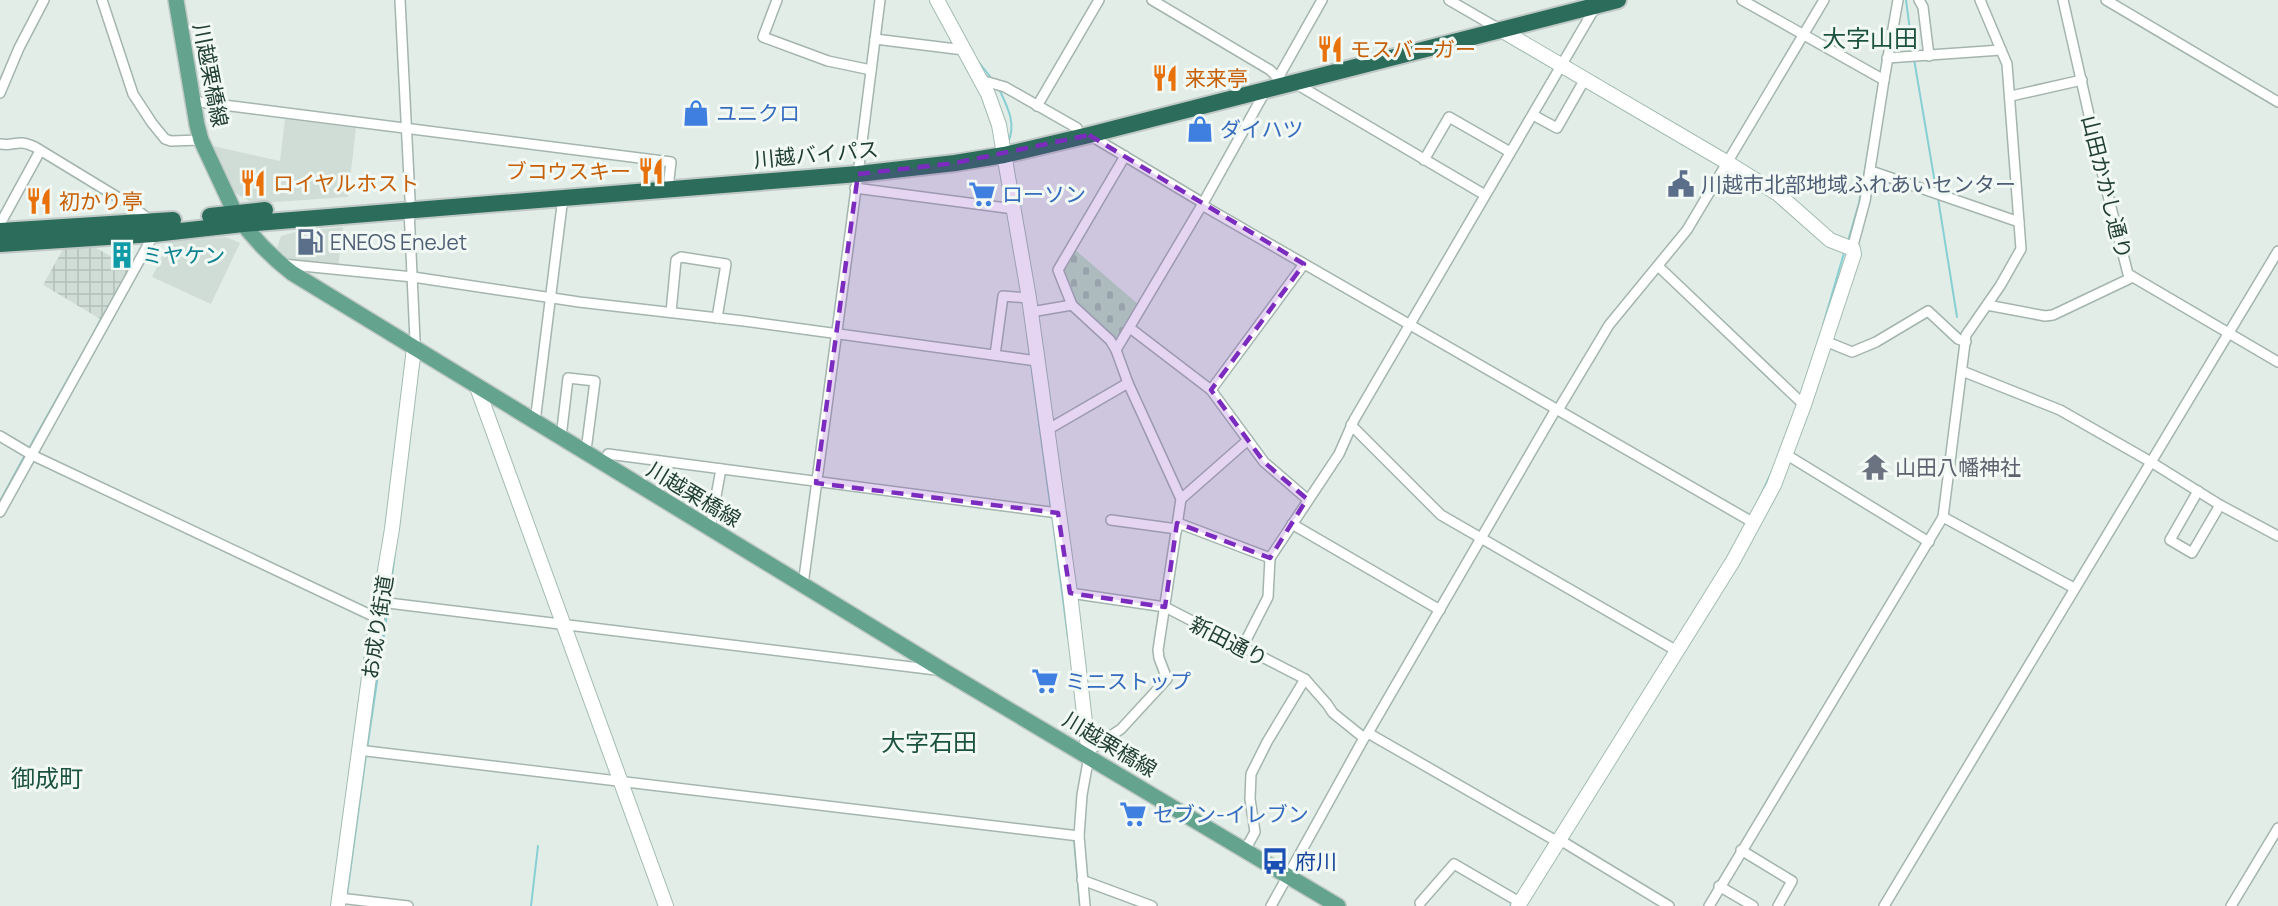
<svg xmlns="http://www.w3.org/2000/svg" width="2278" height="906" font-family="Manrope,'Noto Sans JP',sans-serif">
	<defs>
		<pattern id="industrial-grid" width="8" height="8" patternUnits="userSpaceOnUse" patternTransform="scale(1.5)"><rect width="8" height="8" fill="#d0ddd6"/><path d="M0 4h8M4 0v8" fill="none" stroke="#b2bfb8"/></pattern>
		<pattern id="cemetery-stones" width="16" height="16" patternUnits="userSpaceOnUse" patternTransform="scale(1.5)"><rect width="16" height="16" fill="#b9dfc0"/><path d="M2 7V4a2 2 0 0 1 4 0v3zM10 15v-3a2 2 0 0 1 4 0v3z" fill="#9fc0a6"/></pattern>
	</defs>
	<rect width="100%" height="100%" fill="#e2ede7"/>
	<g fill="#d0ddd6">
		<polygon points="285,119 356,128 348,197 260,203 249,201 234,192 213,146 280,161"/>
		<polygon points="343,227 338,267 290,260 277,248 281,236 295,232"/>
		<polygon points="226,237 240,243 211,304 152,277 169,242"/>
	</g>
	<polygon fill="url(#industrial-grid)" points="94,247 131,267 102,320 43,285 63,249"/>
	<polygon fill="url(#cemetery-stones)" points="1073,248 1139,305 1115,343 1074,303 1060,270"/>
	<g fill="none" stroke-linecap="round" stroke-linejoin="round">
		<g stroke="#87cfd4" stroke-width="2">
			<polyline points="1906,0 1913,53"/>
			<polyline points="1914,59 1936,189"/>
			<polyline points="977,60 992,79"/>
			<path d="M 999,89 C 1007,106 1017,124 1008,142"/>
			<polyline points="1938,198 1957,317"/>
			<polyline points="1848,241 1859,203 1872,130"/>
			<polyline points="1026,322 1030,358"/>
			<polyline points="1823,325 1844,253"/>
			<polyline points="91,338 101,319"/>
			<polyline points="1031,364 1051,510"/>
			<polyline points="28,450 78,361"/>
			<polyline points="1759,499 1773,469"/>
			<polyline points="0,501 25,455"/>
			<polyline points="1052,515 1068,638"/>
			<polyline points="389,601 415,392"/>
			<polyline points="367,749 388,607"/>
			<polyline points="1077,807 1080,786"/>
			<polyline points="1074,840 1080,906"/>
			<polyline points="347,895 366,755"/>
			<polyline points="531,906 538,846"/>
			<polyline points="1510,906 1514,901"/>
		</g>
		<defs>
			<g id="street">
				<polyline points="102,0 133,94 152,123 165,139 171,141 201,140"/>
				<polyline points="400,0 410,199"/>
				<polyline points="777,0 763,37 828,61 871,70"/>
				<polyline points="1152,0 1270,70 1278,78 1322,0"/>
				<polyline points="1449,0 1501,30"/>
				<polyline points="1742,0 1884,80"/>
				<polyline points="1919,0 1923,7 1929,56"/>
				<polyline points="2063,0 2101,168 2128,274 2278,362"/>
				<polyline points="2106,0 2278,102"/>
				<polyline points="875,39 964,50"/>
				<polyline points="1887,58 2001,50"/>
				<polyline points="981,80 1005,87 1077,128"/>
				<polyline points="1293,82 1485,195"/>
				<polyline points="0,93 19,48 44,0"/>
				<polyline points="2011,96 2082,80"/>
				<polyline points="192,101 671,162 669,179"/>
				<polyline points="1037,106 1099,0"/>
				<polyline points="1533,115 1557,128 1585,79"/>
				<polyline points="1091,136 1203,203"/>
				<path d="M 0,144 C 16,147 16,138 35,147 L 132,206 L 151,221"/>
				<polyline points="1424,160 1449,117 1510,152"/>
				<polyline points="859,166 880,0"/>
				<polyline points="1871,171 2019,222"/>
				<polyline points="855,188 1014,209"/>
				<polyline points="1202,205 1754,523"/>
				<polyline points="409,209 415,340 414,348"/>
				<polyline points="0,224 40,151"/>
				<polyline points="1852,249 1865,201 1884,80 1898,0"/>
				<polyline points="282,264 413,277 579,302 744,321 1037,361"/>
				<polyline points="1658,266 1804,405"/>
				<polyline points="1987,305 2045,316 2053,315 2133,277"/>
				<polyline points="671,312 676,260 681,257 726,264 717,318"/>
				<polyline points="1031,312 1072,305"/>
				<polyline points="1130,328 1211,390 1264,462 1307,499"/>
				<polyline points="1825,341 1852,352 1876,342 1928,311 1958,339 1966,342"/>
				<polyline points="1116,350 1202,205 1266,90"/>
				<polyline points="995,355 1003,296 1029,298"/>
				<polyline points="1962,371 2060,410 2151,462 2220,505 2278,536"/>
				<polyline points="1211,390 1304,264"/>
				<polyline points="1558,410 1609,325 1687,230 1824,0"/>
				<polyline points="535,422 563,197"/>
				<polyline points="1351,425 1441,515 1677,651"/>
				<polyline points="1047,430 1128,383"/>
				<polyline points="0,436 32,455 377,618"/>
				<polyline points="558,436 562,429 568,378 595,381 587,443 583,451"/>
				<polyline points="1787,455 1929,542"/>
				<polyline points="604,463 608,454 1058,513"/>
				<polyline points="2198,491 2170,540 2192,553 2220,505"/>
				<polyline points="1181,499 1248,440"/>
				<polyline points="0,512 154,234"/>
				<polyline points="1943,517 2074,588"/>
				<polyline points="1111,520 1177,529"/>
				<polyline points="1178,523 1270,558"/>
				<polyline points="1292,524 1440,610"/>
				<polyline points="710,529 721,469"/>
				<polyline points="803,585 858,174"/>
				<polyline points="1070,593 1165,607 1305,679 1327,704 1333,713 1364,738"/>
				<polyline points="380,602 936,670"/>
				<polyline points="1242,648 1268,597 1270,558 1339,454 1354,420 1596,6"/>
				<polyline points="1368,733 1558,842"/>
				<polyline points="358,750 1079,836"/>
				<polyline points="1090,750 1121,729 1167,679 1159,658 1158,650 1181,499 1128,383 1116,350 1110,340 1072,305 1058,270 1125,156"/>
				<polyline points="1560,840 1669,906"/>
				<polyline points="1245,850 1255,832 1250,799 1251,774 1267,742 1305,679"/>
				<polyline points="1741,850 1792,881 1778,906"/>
				<polyline points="1082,880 1152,906"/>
				<polyline points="1719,886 1753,906"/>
				<polyline points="339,898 408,906"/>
				<polyline points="1420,903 1454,864 1521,903"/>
				<polyline points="1085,906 1079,836 1082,795 1089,756"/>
				<polyline points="1271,906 1364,738 1368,733 1556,409"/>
				<polyline points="1709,906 1943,517 1966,335 2000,286 2021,249 2007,64 1980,0"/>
				<polyline points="1884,906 2278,251"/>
				<polyline points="2231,906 2278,828"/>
			</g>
			<g id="secondary">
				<polyline points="937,0 988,94 999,125 1029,298 1070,593 1089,756"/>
				<polyline points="1501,30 1728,163 1778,194 1830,240 1853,249 1854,254 1804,405 1774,485 1733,561 1518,906"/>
				<polyline points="477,387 666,906"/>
				<polyline points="338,906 377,618 392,529 414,348"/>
			</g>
			<path id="primary" d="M 176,0 L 197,125 L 201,140 L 235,213 C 251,236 270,256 292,273 L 944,671 L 1338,906"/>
			<g id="highway">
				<polyline points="210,216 265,210"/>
				<polyline points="0,231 173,220"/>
				<polyline points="0,244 154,234 243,224 858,174 955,163 1004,155 1089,135 1618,0"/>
			</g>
		</defs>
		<use href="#street" stroke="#a4b5ae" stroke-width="12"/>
		<use href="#secondary" stroke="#a2bcb1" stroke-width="16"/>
		<use href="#primary" stroke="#c1c9c6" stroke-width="18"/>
		<use href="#highway" stroke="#c1c9c6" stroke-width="20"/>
		<use href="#street" stroke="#fff" stroke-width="9"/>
		<use href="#secondary" stroke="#fff" stroke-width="14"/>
		<use href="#primary" stroke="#64a48f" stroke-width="15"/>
		<use href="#highway" stroke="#2b6c5a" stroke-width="16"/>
	</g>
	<path fill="#7b2cbf" fill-opacity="0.2" stroke="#7b2cbf" stroke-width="4.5" stroke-dasharray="12 8" stroke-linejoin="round" d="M 1089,135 L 1304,264 L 1211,390 L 1264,462 L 1307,499 L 1270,558 L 1177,523 L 1165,607 L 1070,593 L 1058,513 L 816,483 L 858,174 L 955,163 Z"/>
	<defs>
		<symbol id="restaurant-bare" viewBox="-9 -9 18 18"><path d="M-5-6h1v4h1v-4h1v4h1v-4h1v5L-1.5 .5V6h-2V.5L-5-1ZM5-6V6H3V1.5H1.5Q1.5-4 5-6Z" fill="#e8710a" stroke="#f2f9f5" stroke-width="2.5" paint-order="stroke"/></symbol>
		<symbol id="shop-bare" viewBox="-9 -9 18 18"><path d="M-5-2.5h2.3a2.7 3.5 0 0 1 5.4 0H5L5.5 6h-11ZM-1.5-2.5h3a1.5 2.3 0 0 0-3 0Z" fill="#3f7fe0" stroke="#f2f9f5" stroke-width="2.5" paint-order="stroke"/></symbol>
		<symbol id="civic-bare" viewBox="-9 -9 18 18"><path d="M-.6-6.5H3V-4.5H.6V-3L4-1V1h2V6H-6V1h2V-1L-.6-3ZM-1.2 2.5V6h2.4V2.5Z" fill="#5c6f8a" stroke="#f2f9f5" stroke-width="2.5" paint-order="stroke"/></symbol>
		<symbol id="supermarket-bare" viewBox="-9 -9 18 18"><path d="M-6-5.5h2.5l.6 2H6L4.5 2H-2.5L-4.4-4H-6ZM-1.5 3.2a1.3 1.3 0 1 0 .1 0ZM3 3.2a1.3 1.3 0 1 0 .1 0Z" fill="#3f7fe0" stroke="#f2f9f5" stroke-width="2.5" paint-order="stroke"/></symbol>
		<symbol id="fuel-bare" viewBox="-9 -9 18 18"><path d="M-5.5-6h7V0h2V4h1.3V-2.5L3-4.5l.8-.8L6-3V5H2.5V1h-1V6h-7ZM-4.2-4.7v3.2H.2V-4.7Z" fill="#5c6f8a" stroke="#f2f9f5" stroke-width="2.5" paint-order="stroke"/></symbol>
		<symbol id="building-bare" viewBox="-9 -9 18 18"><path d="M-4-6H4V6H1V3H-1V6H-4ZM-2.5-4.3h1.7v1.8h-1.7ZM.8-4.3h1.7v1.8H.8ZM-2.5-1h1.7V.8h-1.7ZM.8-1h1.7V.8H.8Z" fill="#0f9aa8" stroke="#f2f9f5" stroke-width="2.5" paint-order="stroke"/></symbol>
		<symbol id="temple-bare" viewBox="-9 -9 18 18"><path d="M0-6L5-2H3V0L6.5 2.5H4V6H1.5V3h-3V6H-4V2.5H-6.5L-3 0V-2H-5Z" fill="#6b7280" stroke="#f2f9f5" stroke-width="2.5" paint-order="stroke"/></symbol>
		<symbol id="bus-bare" viewBox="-9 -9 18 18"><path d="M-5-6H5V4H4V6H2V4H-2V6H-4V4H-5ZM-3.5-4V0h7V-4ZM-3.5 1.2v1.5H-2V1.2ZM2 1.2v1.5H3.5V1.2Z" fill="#1a4fb4" stroke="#f2f9f5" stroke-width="2.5" paint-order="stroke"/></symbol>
	</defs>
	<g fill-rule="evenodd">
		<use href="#restaurant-bare" x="1311" y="30" width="38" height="38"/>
		<use href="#restaurant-bare" x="1146" y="59" width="38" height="38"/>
		<use href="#shop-bare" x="677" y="94" width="38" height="38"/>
		<use href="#shop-bare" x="1181" y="110" width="38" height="38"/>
		<use href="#restaurant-bare" x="632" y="152" width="38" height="38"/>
		<use href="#restaurant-bare" x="234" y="164" width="38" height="38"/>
		<use href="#civic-bare" x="1662" y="165" width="38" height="38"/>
		<use href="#supermarket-bare" x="963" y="175" width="38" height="38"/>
		<use href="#restaurant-bare" x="20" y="182" width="38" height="38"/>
		<use href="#fuel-bare" x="291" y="223" width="38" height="38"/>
		<use href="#building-bare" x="103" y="236" width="38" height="38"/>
		<use href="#temple-bare" x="1856" y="448" width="38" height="38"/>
		<use href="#supermarket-bare" x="1026" y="662" width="38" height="38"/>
		<use href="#supermarket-bare" x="1114" y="795" width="38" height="38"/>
		<use href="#bus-bare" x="1256" y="842" width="38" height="38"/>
	</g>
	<g text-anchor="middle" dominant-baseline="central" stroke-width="6" stroke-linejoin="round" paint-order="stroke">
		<g font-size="21" fill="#c56008" stroke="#f2f9f5" text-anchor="start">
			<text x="1350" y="49">モスバーガー</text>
			<text x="1185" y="78">来来亭</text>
			<text x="631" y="171" text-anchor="end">ブコウスキー</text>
			<text x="273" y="183">ロイヤルホスト</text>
			<text x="59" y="201">初かり亭</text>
		</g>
		<g font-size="21" fill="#213f34" stroke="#f2f9f5">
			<text transform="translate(211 75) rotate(79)">川越栗橋線</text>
			<text transform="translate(816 154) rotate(-5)">川越バイパス</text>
			<text transform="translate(2107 187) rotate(76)">山田かかし通り</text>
			<text transform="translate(694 494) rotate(31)">川越栗橋線</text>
			<text transform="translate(377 627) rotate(-81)">お成り街道</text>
			<text transform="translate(1229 641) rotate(27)">新田通り</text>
			<text transform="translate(1110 744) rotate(31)">川越栗橋線</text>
		</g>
		<g font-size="21" fill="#366cbe" stroke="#f2f9f5" text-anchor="start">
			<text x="716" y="113">ユニクロ</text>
			<text x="1220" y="129">ダイハツ</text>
			<text x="1002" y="194">ローソン</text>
			<text x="1065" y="681">ミニストップ</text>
			<text x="1153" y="814">セブン-イレブン</text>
		</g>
		<g font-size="21" fill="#4e5e75" stroke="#f2f9f5" text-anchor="start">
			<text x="1701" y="184">川越市北部地域ふれあいセンター</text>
			<text x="330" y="242">ENEOS EneJet</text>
		</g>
		<g font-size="21" fill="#0d838f" stroke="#f2f9f5" text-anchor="start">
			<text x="142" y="255">ミヤケン</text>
		</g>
		<g font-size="21" fill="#5b616d" stroke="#f2f9f5" text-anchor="start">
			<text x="1895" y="467">山田八幡神社</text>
		</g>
		<g font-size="21" fill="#164399" stroke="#f2f9f5" text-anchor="start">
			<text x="1295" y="861">府川</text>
		</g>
		<g font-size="24" fill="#1c5240" stroke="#f2f9f5">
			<text x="1870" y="37">大字山田</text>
			<text x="929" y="741">大字石田</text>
			<text x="47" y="777">御成町</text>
		</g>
	</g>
</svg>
